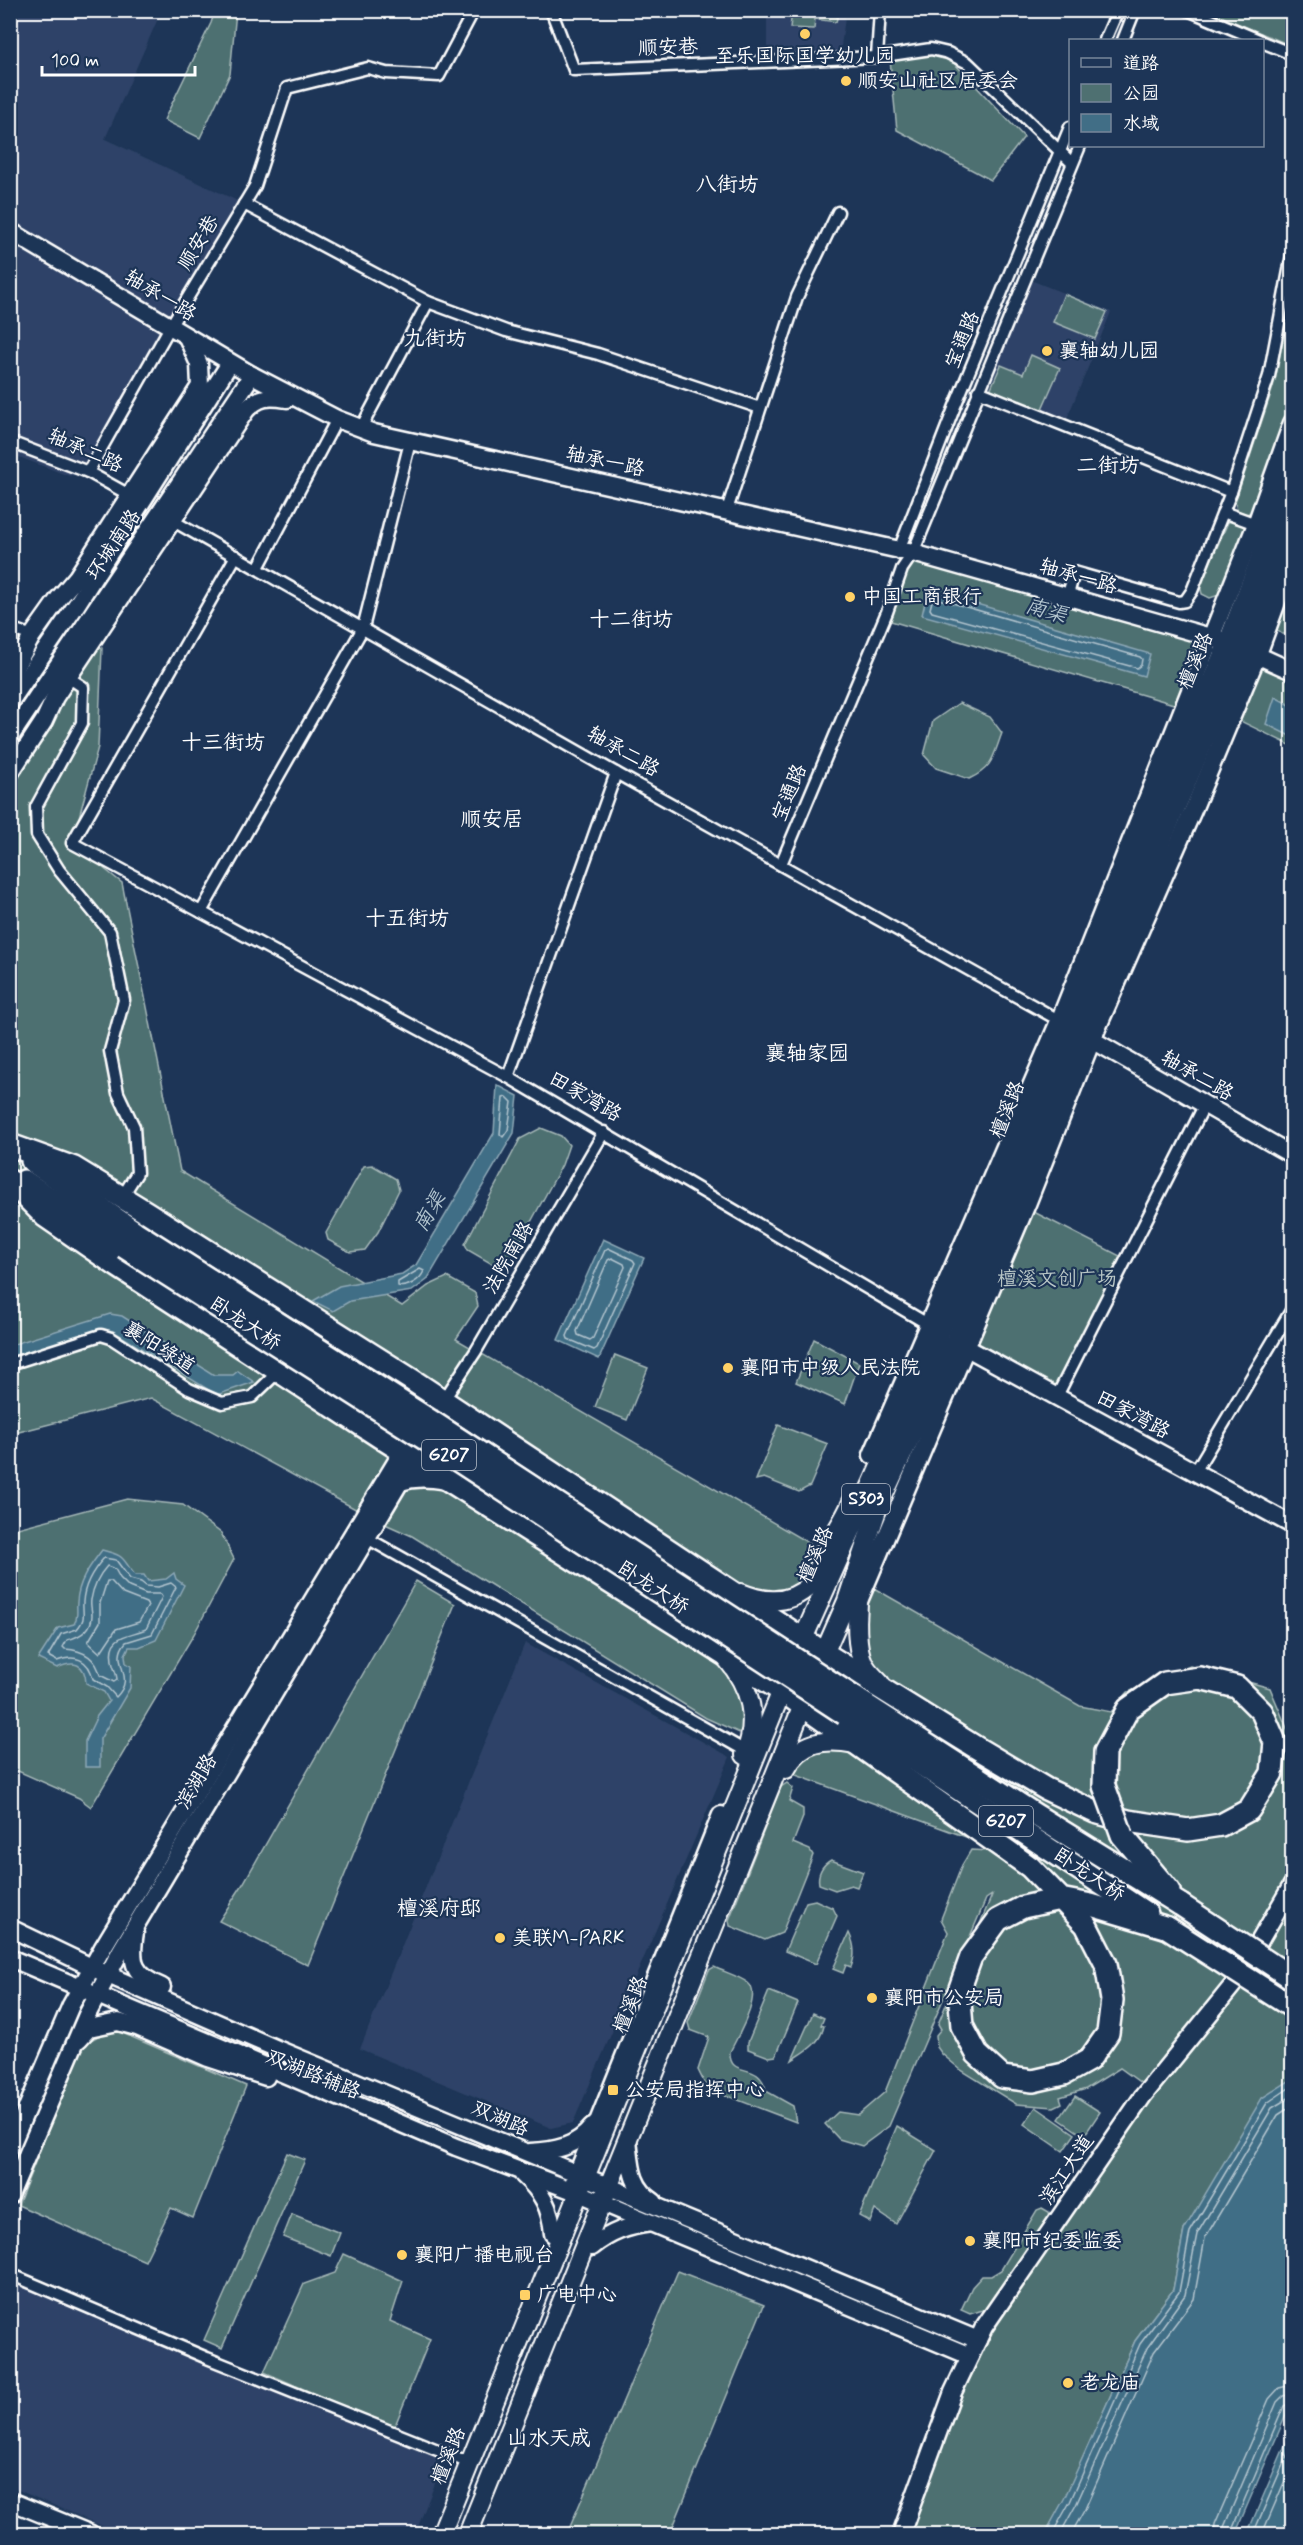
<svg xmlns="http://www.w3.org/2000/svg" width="1303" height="2545" font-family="Mynerve,'LXGW WenKai TC',sans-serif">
	<rect width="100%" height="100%" fill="#1d3557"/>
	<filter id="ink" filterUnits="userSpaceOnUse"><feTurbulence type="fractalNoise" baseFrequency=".0167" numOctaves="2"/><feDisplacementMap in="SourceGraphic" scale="12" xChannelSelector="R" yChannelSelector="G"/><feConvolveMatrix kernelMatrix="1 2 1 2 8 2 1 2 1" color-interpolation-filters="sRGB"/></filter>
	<g filter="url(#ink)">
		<g fill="#2e4367">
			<polygon points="153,10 160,14 105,139 244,204 88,472 69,476 11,454 10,11"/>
			<polygon points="767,11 846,11 840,53 767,57"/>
			<polygon points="1028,279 1111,312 1065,423 983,390"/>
			<polygon points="525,1643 730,1757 573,2123 551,2128 360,2049"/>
			<polygon points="10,2279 444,2461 415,2534 121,2534 11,2487"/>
		</g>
		<g fill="#4e7071" stroke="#a6b8b8" stroke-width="1.5">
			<polygon points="215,11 236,11 230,74 200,138 164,120 211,23"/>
			<polygon points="792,11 792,10 839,11 836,22 815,19 814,29 790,28"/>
			<polygon points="1208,11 1292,11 1292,46"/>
			<polygon points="933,55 951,60 1024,137 991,180 897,130 890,60"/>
			<polygon points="1064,294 1107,312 1095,339 1053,322"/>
			<polygon points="1292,299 1292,395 1257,505 1252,512 1246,514 1237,510 1235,502 1273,387"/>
			<polygon points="1031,355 1060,368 1041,411 990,390 1001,365 1023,374"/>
			<polygon points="1229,520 1246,526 1247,531 1219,595 1210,598 1202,594 1200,586"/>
			<polygon points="913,553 1212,639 1184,707 884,619"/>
			<polygon points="1292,581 1292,621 1287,634 1282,634 1277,630 1276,619"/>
			<polygon points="11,628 102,648 98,747 72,843 122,883 180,1171 402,1306 428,1286 447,1277 475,1293 478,1306 456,1339 824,1552 789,1598 750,1597 723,1652 739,1674 751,1738 706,1718 412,1536 374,1519 151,1398 11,1434"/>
			<polygon points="1258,654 1292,671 1292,746 1232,717"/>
			<path d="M 959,703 L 990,717 L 1002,733 C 993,757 993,768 969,779 L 936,768 L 924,755 L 933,721 Z"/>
			<polygon points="541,1128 561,1136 569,1145 562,1165 508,1264 499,1268 468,1250 465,1244 520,1139"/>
			<polygon points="372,1165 396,1179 399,1190 378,1232 365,1250 350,1252 328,1240 326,1233 364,1166"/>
			<polygon points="1032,1211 1124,1258 1057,1389 977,1347"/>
			<polygon points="814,1339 859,1363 845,1404 796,1382"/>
			<polygon points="615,1355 648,1368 627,1420 595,1407"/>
			<polygon points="778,1425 828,1444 810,1486 799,1492 764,1478 756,1480"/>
			<polygon points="127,1499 183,1505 221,1533 234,1559 194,1634 91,1807 79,1798 11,1768 10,1530"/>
			<polygon points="416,1581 455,1604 308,1965 219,1921 243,1884"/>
			<polygon points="865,1583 1080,1706 1111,1712 1128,1692 1190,1666 1270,1688 1292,1740 1292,2079 1286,2084 1184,2230 1173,2290 1135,2341 1064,2500 1045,2534 901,2534 978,2340 1149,2089 1120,2068 1086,2089 1060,2097 1062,2103 1054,2107 1016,2104 961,2070 942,2054 937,2047 936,2035 941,2029 938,2024 992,1895 986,1899 889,2126 862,2146 839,2139 825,2124 838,2112 858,2115 885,2092 948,1932 941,1919 962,1865 971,1850 991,1851 1005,1864 1010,1853 785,1771 793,1755 855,1744 887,1691 860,1656"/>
			<polygon points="787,1783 793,1788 789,1801 803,1809 803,1817 793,1843 810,1850 813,1855 782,1933 765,1940 730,1926 729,1920 781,1787"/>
			<path d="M 831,1860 L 863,1872 L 857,1887 L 851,1885 L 835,1890 L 819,1884 C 817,1874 822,1865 831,1860 Z"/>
			<polygon points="815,1900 833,1908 837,1916 816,1964 785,1951 806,1902"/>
			<path d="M 849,1933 C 855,1945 856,1955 851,1967 L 846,1965 L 843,1973 L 833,1969 Z"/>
			<path d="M 714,1967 C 724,1972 739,1976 748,1983 C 763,1995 737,2037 730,2052 C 729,2080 760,2059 766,2091 L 793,2106 L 796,2122 L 712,2090 L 704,2082 L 698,2070 L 709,2037 L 690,2030 L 688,2023 L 709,1970 Z"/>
			<polygon points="769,1991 798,2003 776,2056 769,2057 748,2049 748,2042"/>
			<path d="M 813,2013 L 824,2018 L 821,2025 L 824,2026 C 820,2044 806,2051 792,2060 Z"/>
			<polygon points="105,2032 120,2032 246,2086 193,2218 171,2208 145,2261 18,2205 79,2053 91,2040"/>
			<polygon points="1075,2096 1100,2112 1084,2136 1059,2119"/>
			<polygon points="1036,2107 1075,2134 1063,2151 1024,2124"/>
			<polygon points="897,2126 936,2150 896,2224 875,2210 870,2222 859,2216"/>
			<polygon points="287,2153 305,2160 222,2348 204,2340"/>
			<polygon points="1042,2208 1049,2212 1051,2220 986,2309 970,2314 961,2310 972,2287 982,2276 991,2276 1001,2270 1037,2210"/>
			<polygon points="292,2214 340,2233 331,2256 283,2237"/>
			<polygon points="344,2254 403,2281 390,2321 430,2339 394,2428 264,2372 304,2284 335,2273"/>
			<polygon points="678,2271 764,2305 670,2534 567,2534"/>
		</g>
		<g fill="#416e86" stroke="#8da8b6" stroke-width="1.5">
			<polygon points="928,590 1150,654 1144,676 922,615"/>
			<polygon points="1275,697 1292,706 1292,737 1266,724"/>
			<polygon points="497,1085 518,1096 514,1133 427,1280 412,1291 350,1301 333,1311 313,1301 339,1286 402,1274 416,1265 494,1133"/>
			<polygon points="603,1239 644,1258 599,1359 558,1340"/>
			<polygon points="110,1314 122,1316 214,1375 233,1375 238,1371 254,1382 217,1395 113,1331 103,1329 11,1357 11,1345"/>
			<path d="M 102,1550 C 128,1557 120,1557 135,1575 L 144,1575 L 148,1581 L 166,1579 L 174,1573 L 176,1579 L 184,1585 L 156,1640 L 139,1647 L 129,1647 L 125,1655 L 126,1663 L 131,1666 L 130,1688 L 100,1739 L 100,1767 L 85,1767 L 85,1741 L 97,1716 L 109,1701 L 104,1692 L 86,1683 C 85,1663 74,1660 57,1668 L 38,1659 L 58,1628 L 74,1624 C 79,1615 76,1612 77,1602 C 78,1581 90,1566 102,1550 Z"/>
			<polygon points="1292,2079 1292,2401 1235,2534 1045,2534 1064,2499 1135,2341 1173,2290 1184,2230 1262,2098"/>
			<polygon points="1292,2429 1292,2534 1247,2534"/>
		</g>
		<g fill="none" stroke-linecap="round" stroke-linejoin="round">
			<g stroke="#b3c5cf" stroke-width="1.5">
				<polygon points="935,598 1140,657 1142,659 1141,665 1137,668 932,612 930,609 932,601"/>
				<polygon points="503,1098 507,1097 512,1102 508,1130 503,1137 500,1134"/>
				<polygon points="608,1248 633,1260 635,1263 597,1348 594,1350 568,1339 567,1336 605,1250"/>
				<polygon points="612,1258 624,1264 625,1267 593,1338 590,1340 578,1335 577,1331 608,1260"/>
				<path d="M 420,1269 L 424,1271 C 420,1281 407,1288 398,1286 L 398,1282 Z"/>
				<path d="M 104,1558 L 116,1560 L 130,1579 L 141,1582 L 146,1586 L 158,1587 L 171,1583 L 176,1587 L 152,1634 L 126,1642 C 108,1663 138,1675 116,1697 L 107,1687 L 93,1679 C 89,1659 75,1654 57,1661 L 48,1656 L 61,1634 L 77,1629 C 87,1617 82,1615 83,1602 C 84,1584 93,1570 104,1558 Z"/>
				<path d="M 107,1566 L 115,1569 L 120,1578 L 129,1587 L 146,1594 L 160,1594 L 162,1597 L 146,1629 C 130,1636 107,1634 112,1661 C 113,1668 117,1673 117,1680 L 114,1682 L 100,1675 C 96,1657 83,1650 65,1649 L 63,1647 L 67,1640 C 79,1637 92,1630 92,1615 C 92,1610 90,1605 91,1600 C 93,1587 98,1576 107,1566 Z"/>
				<polygon points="107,1581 111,1581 123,1594 146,1603 148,1606 139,1622 116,1629 100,1653 88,1642 100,1622 100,1603"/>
				<polyline points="1052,2534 1070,2502 1140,2344 1179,2292 1190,2232 1267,2103 1292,2086"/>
				<polyline points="1060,2534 1076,2505 1147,2348 1185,2295 1197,2234 1272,2108 1292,2096"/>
				<polyline points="1071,2534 1085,2509 1154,2352 1194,2299 1205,2238 1278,2115 1292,2106"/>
				<polyline points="1214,2534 1215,2524 1269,2399 1279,2388 1292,2385"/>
				<polyline points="1223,2534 1224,2527 1277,2402 1283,2396 1292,2394"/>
				<polyline points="1230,2534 1284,2406 1292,2402"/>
				<polyline points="1253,2534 1292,2444"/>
				<polyline points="1262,2534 1292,2464"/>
			</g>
			<defs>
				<g id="street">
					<polyline points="551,10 574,70 877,57 931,49 948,53 968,63 1072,163"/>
					<polyline points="1188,10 1259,40"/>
					<polyline points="1105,40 1118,10"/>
					<polyline points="1123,40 1135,10"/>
					<polyline points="1262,42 1292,54"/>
					<polyline points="877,57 880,10"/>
					<polyline points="244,204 428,302 506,331 598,354 760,408"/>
					<polyline points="978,391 1231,492 1192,591 1185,601 1179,602 1074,572 1068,595"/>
					<polyline points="361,428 428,302"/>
					<polyline points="10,442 88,472 133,497"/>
					<polyline points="88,472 170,327 255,186 287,88 368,68 386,73 439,76 474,10"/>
					<polyline points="1231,492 1269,376 1292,255"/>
					<polyline points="727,510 797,297 838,212"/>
					<polyline points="1223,512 1256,524"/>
					<polyline points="168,518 616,773 1064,1023"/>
					<polyline points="900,554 899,550 955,406 1070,127"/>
					<polyline points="236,556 72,843 201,912 363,628 410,442"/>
					<polyline points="258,568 337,419"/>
					<polyline points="10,628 32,636"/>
					<polyline points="68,677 83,687 82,723 36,807 37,835 59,870 110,932 124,1000 110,1051 118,1093 134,1127 137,1173 122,1197"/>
					<polyline points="781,864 887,612 902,569 913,553 1080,146"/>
					<polyline points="201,912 508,1077 931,1326"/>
					<polyline points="508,1077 616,773"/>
					<polyline points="10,1364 101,1335 111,1338 189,1389 222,1403 252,1397 279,1371"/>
					<polyline points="1056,1398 1205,1104"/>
					<polyline points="443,1401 476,1351 604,1132"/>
					<polyline points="1195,1472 1292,1309"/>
					<polyline points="367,1538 751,1754"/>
					<polyline points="10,2274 207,2358 470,2463"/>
				</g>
				<g id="secondary">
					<polyline points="10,231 252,375 337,419 374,433 913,553 1228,642 1292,671"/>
					<polyline points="10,677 32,636 59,598 77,577 200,386 199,364 187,337"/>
					<polyline points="10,702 77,604 230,363"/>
					<polyline points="10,737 252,375"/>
					<path d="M 10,773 L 44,721 L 55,697 L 246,410 C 259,396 269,396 287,399"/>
					<polyline points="1084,1035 1292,1155"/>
					<polyline points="956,1342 1292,1525"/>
					<polyline points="872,1455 1060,1019 1256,524 1292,423"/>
					<path d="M 400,1482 C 416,1477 429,1478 446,1481"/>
					<polyline points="859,1601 1027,1204 1092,1040 1193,810 1258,654 1292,561"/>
					<polyline points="10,1928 108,1975 275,2048 978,2340"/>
					<path d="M 135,1932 C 130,1963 133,1975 162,1987"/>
					<polyline points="10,1958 456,2147 579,2193 970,2356"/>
					<polyline points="79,2039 89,2028 118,2022 137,2027 208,2058 266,2077"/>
					<path d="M 628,2139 C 631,2165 630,2187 654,2202"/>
					<polyline points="10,2148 71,2005 102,1949 436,1396"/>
					<path d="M 530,2152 C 555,2151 576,2147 592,2127"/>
					<path d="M 523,2175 C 542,2192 551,2208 553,2234"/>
					<polyline points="573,2184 721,1815"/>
					<polyline points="10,2195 87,2015 121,1950 400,1482 450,1406"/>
					<path d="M 592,2247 C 610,2232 628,2226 651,2223"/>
					<polyline points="10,2501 91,2534"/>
					<polyline points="10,2521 42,2534"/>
					<polyline points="901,2534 953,2392 984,2327 1143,2096 1237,1980 1292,1885"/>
				</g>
				<g id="primary">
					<path d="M 860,1586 C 857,1605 855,1638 861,1657 C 864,1668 872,1675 880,1683"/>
					<path d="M 741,1593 C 765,1603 790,1605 810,1585 C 817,1577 820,1561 825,1551 C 834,1534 845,1519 852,1502"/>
					<polyline points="798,1650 977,1249 1067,1025 1228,642 1269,535 1292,464"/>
					<path d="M 727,1659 C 751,1688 759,1719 745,1755"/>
					<polyline points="819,1665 847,1601 878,1507 955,1341 1005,1225 1080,1033 1244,647 1292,514"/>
					<path d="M 786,1769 C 800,1741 825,1738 855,1744"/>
					<polyline points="441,2534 787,1678"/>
					<polyline points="468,2534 808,1693"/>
				</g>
				<g id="highway">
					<polyline points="10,1145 74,1168 146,1212 412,1380 824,1653 977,1748 1046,1789 1095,1812 1128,1821 1188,1830 1221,1825 1249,1810 1272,1773 1275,1742 1262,1712 1237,1687 1200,1678 1165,1683 1128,1709 1105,1752 1104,1786"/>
					<polyline points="32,1161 135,1232"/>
					<polyline points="10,1181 45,1216 116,1265 380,1437 782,1691 1030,1867 1086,1925 1106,1964 1112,2000 1108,2033 1089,2060 1064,2074 1033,2081 1002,2077 977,2054 962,2026 959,1991 971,1957 998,1920 1023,1907 1060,1899 1091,1905 1168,1928"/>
					<polyline points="24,1181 124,1247"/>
					<polyline points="855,1698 1034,1814 1181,1905"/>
					<polyline points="845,1714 1147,1914"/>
					<polyline points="1122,1835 1169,1891"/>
				</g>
			</defs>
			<use href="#street" stroke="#fff" stroke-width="15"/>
			<use href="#secondary" stroke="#fff" stroke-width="21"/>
			<use href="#primary" stroke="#fff" stroke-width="22"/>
			<use href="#highway" stroke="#fff" stroke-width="26"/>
			<use href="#street" stroke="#1d3557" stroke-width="10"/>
			<use href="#secondary" stroke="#1d3557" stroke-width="16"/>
			<use href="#primary" stroke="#1d3557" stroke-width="18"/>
			<use href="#highway" stroke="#1d3557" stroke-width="21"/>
			<defs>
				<g id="highway-bridge">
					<polyline points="135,1232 434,1423 855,1698"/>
					<polyline points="124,1247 425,1439 845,1714"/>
					<polyline points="1104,1786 1122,1835"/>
					<polyline points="1181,1905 1292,1978"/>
					<polyline points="1168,1928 1292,2007"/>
				</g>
			</defs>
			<use href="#highway-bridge" stroke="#fff" stroke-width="26" stroke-linecap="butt"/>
			<use href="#highway-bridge" stroke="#1d3557" stroke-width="21"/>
		</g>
	</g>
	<g fill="#ffd166" stroke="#1d3557" stroke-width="2">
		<circle cx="805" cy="34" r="6"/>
		<circle cx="846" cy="81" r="6"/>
		<circle cx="1047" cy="351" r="6"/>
		<circle cx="850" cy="597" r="6"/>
		<circle cx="728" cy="1368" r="6"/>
		<circle cx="500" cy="1938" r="6"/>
		<circle cx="872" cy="1998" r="6"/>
		<rect x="607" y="2084" width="12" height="12" rx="3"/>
		<circle cx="970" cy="2241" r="6"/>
		<circle cx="402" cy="2255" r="6"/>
		<rect x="519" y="2289" width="12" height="12" rx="3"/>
		<circle cx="1068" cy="2383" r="6"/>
	</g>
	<g text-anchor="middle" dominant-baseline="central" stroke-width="4.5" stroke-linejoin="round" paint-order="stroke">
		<g fill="#1d3557" stroke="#bbc2cd" stroke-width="1.5">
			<rect x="422" y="1440" width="54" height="30" rx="4.5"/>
			<rect x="842" y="1484" width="48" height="30" rx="4.5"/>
			<rect x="979" y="1806" width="54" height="30" rx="4.5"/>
		</g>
		<g font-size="18" font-weight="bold" fill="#fff">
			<text x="449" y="1455">G207</text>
			<text x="866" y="1499">S303</text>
			<text x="1006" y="1821">G207</text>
		</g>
		<g font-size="20" fill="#fff" stroke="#1d3557">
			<text transform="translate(668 48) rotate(-2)">顺安巷</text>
			<text transform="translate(199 243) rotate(-59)">顺安巷</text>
			<text transform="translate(160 296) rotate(31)">轴承一路</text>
			<text transform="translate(963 340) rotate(-68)">宝通路</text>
			<text transform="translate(85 451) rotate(24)">轴承二路</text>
			<text transform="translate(605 462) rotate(12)">轴承一路</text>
			<text transform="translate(114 545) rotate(-56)">环城南路</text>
			<text transform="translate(1078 577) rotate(16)">轴承一路</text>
			<text transform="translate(1196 661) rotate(-67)">檀溪路</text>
			<text transform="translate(623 752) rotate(30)">轴承二路</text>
			<text transform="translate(790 793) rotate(-68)">宝通路</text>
			<text transform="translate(1197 1076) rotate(30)">轴承二路</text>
			<text transform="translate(585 1097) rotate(30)">田家湾路</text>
			<text transform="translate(1008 1110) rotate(-68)">檀溪路</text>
			<text transform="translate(509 1258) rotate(-60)">法院南路</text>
			<text transform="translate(245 1324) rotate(33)">卧龙大桥</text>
			<text transform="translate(159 1348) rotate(32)">襄阳绿道</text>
			<text transform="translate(1133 1415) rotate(28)">田家湾路</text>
			<text transform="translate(816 1555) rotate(-66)">檀溪路</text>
			<text transform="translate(653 1588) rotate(33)">卧龙大桥</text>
			<text transform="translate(197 1782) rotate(-59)">滨湖路</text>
			<text transform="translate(1089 1875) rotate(33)">卧龙大桥</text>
			<text transform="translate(631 2005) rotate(-68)">檀溪路</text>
			<text transform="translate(313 2075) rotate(22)">双湖路辅路</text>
			<text transform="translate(500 2119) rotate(23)">双湖路</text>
			<text transform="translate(1067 2170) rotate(-56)">滨江大道</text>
			<text transform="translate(449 2456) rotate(-68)">檀溪路</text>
		</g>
		<g font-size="20" fill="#fff" stroke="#1d3557" text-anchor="start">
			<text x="805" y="56" text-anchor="middle">至乐国际国学幼儿园</text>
			<text x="858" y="81">顺安山社区居委会</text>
			<text x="1059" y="351">襄轴幼儿园</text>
			<text x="862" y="597">中国工商银行</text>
			<text x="740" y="1368">襄阳市中级人民法院</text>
			<text x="512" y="1938">美联M-PARK</text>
			<text x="884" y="1998">襄阳市公安局</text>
			<text x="625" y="2090">公安局指挥中心</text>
			<text x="982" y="2241">襄阳市纪委监委</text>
			<text x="414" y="2255">襄阳广播电视台</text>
			<text x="537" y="2295">广电中心</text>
			<text x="1080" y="2383">老龙庙</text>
		</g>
		<g font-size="20" fill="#b8c6c6" stroke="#1d3557">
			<text x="1057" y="1279">檀溪文创广场</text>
		</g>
		<g font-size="21" fill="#fff" stroke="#1d3557">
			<text x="727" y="185">八街坊</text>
			<text x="435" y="339">九街坊</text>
			<text x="1108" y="466">二街坊</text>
			<text x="631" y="620">十二街坊</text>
			<text x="223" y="743">十三街坊</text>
			<text x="492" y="820">顺安居</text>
			<text x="407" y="919">十五街坊</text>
			<text x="807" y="1054">襄轴家园</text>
			<text x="439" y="1909">檀溪府邸</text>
			<text x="549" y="2439">山水天成</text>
		</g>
		<g font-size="21" font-style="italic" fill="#b3c5cf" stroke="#1d3557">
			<text transform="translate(1046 611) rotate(16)">南渠</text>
			<text transform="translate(430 1212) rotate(-59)">南渠</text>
		</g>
	</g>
	<rect width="1303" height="2545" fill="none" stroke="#1d3557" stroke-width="36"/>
	<rect x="18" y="18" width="1267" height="2509" fill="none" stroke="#fff" stroke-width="2" filter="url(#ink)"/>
	<rect x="1069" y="39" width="195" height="108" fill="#1d3557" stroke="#77869a" stroke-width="1.5"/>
	<rect x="1081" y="58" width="30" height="9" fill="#1d3557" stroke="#77869a" stroke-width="1.5"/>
	<text x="1123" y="69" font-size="18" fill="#ffffff">道路</text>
	<rect x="1081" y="84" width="30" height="18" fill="#4e7071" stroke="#77869a" stroke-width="1.5"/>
	<text x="1123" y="99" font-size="18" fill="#ffffff">公园</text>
	<rect x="1081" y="114" width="30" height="18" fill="#416e86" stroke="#77869a" stroke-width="1.5"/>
	<text x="1123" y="129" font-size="18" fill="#ffffff">水域</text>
	<path d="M42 66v9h153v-9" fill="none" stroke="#ffffff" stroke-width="3"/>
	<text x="51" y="66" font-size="18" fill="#ffffff" stroke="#1d3557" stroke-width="4.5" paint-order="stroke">100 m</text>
</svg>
